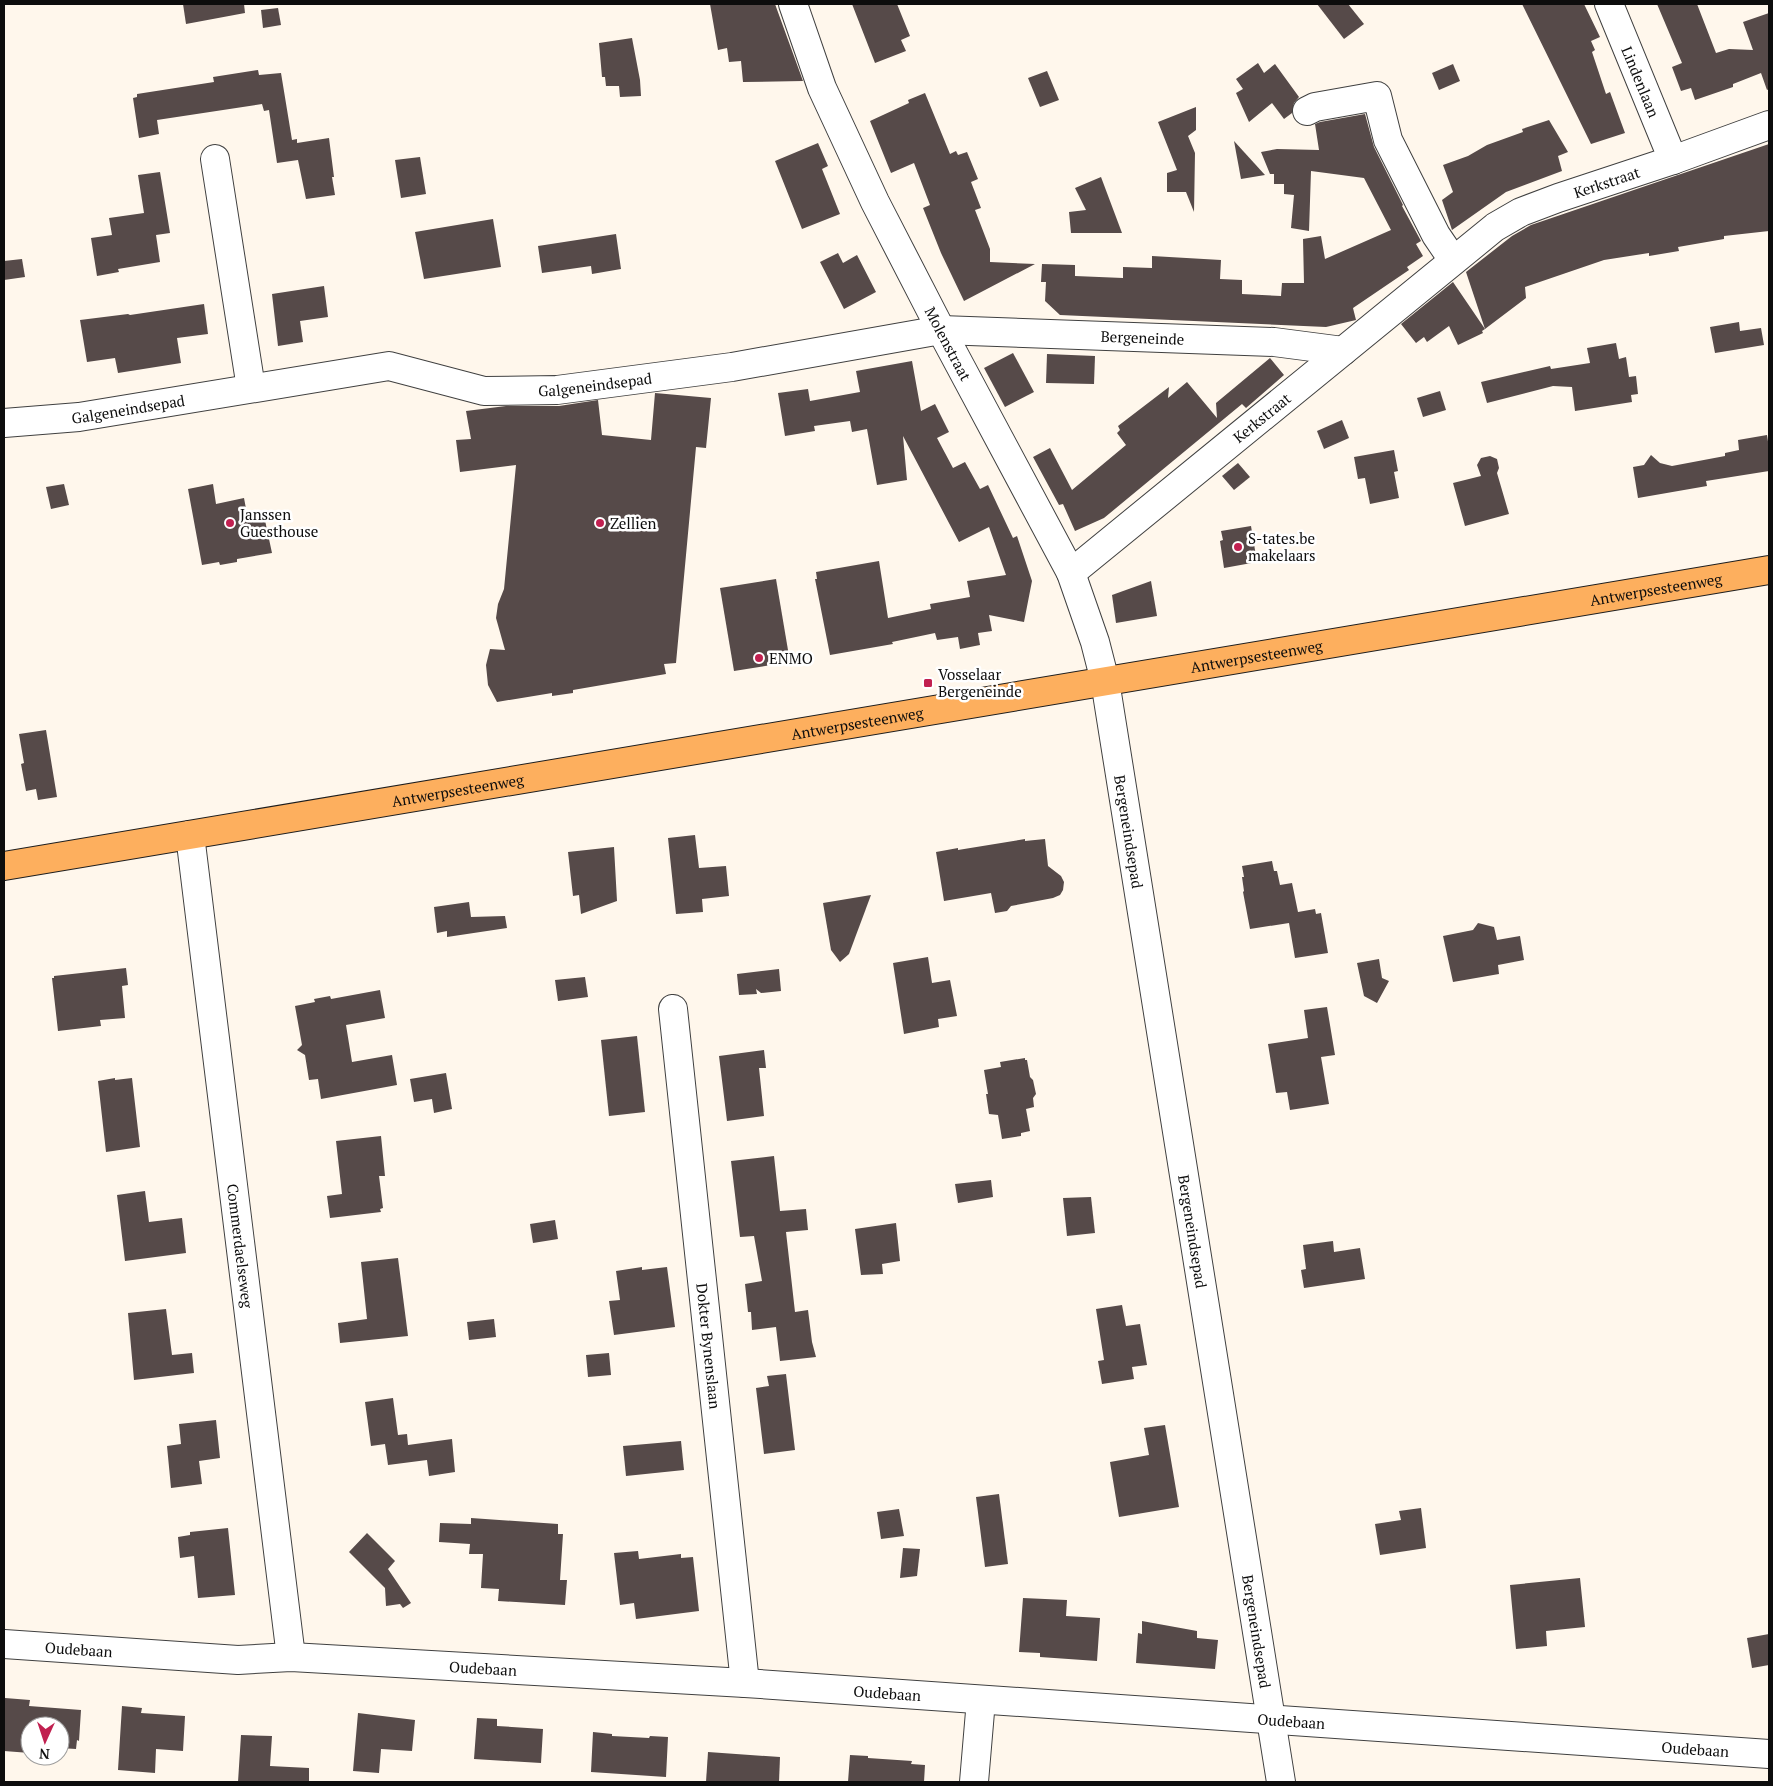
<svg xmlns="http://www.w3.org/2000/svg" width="1773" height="1786" font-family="'PT Serif',serif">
	<rect width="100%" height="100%" fill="#fff7ec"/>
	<g fill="#564a49">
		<polygon points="183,4 244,4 245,13 186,24"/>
		<polygon points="710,4 775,4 803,81 743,82 741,61 729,62 727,48 718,50"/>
		<polygon points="852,4 897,4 910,36 901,40 906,51 875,63"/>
		<polygon points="1317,4 1348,4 1364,24 1344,39"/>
		<polygon points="1522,4 1584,4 1600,37 1591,41 1595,50 1592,52 1606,94 1610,92 1625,133 1591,144"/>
		<polygon points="1657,4 1697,4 1716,53 1729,49 1753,50 1743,22 1769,13 1769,89 1767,90 1761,73 1733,84 1733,87 1695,100 1691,88 1681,91 1672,67 1682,63"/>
		<polygon points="278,8 281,25 263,28 261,10"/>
		<polygon points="632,38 640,80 641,96 620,97 619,86 606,86 605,77 602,77 599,43"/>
		<polygon points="1258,63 1264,73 1275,64 1299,97 1294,103 1292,113 1284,119 1272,103 1249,122 1236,93 1243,89 1236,79"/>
		<polygon points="1453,64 1460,81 1439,90 1432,73"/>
		<polygon points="258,70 259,75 281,73 292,140 297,139 297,143 329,138 334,177 332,177 335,195 306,199 298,160 277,163 269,110 264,111 262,104 157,120 159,134 139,138 133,98 137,97 137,94 214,82 213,77"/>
		<polygon points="1047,71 1059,100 1040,107 1028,78"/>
		<polygon points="925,93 950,154 956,151 958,155 967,152 978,179 971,182 981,208 975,210 990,249 990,262 1035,264 964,301 941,253 923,208 930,205 914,163 891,173 870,121 909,103 908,100"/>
		<polygon points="1196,107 1196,130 1188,136 1195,153 1194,212 1186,192 1167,192 1167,173 1177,170 1158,122"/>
		<polygon points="1365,114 1374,147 1403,205 1402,206 1421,241 1416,244 1423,256 1407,267 1409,270 1353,308 1356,320 1326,327 1060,315 1045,301 1046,282 1041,282 1042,264 1075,265 1075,276 1123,278 1123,267 1152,268 1152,256 1221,260 1220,279 1242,280 1242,294 1281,296 1282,283 1304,283 1303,239 1321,236 1325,259 1391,230 1364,178 1311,171 1309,231 1291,228 1294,195 1284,194 1284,184 1274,184 1274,174 1270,174 1261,152 1277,149 1319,150 1315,124 1320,122"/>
		<polygon points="1549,120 1568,152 1558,156 1562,171 1506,192 1452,230 1442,200 1453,192 1443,165 1468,156 1487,145 1523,132 1522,129"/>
		<polygon points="1234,141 1265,175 1241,179"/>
		<polygon points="818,143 828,166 822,169 840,214 802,229 775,161"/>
		<polygon points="1769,144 1769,231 1724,236 1724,239 1678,247 1679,251 1649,256 1649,253 1604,260 1525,287 1526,298 1485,329 1466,272 1512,236 1531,225"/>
		<polygon points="420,157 426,194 401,198 395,160"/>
		<polygon points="160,172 170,233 156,235 160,262 118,269 119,272 97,276 91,238 112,235 109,218 144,213 138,175"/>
		<polygon points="1101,177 1122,233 1071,233 1069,212 1086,210 1075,188"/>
		<polygon points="493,219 501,267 424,279 415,232"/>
		<polygon points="616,234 621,269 592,274 591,266 542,273 538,246"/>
		<polygon points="838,253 843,263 857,255 876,292 844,309 820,262"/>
		<polygon points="22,259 25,277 4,280 4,261"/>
		<polygon points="1453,282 1485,329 1482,331 1483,333 1458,345 1449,326 1427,342 1424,337 1416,343 1401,324"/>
		<polygon points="324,286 328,317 300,321 303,342 278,346 272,294"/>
		<polygon points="204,304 208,334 177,338 181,363 118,373 115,358 87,362 80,320 128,314 130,315"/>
		<polygon points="1739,322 1740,331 1761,328 1764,345 1715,353 1710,327"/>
		<polygon points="1616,343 1619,359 1626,357 1629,377 1636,376 1638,394 1631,395 1632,402 1575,411 1572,387 1553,386 1487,403 1481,382 1550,366 1551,369 1590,363 1587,348"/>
		<polygon points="1013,353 1034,392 1005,407 984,368"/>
		<polygon points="1047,354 1095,356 1094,384 1046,383"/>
		<polygon points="1270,358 1284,375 1246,408 1242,404 1104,518 1075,531 1063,504 1059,505 1033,457 1050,448 1072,490 1126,445 1117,433 1120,430 1118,426 1169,387 1168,398 1187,382 1217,418 1216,403"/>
		<polygon points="912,361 921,411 935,404 949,432 937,438 953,468 965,462 980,489 988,485 1013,538 1017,536 1032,581 1024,622 989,615 992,631 978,633 980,645 960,649 958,637 937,640 935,633 892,642 893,644 830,655 815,579 817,579 816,572 879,561 888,618 931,609 930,604 970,597 967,581 1006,575 989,527 959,542 903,436 907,480 877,485 867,429 852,432 850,421 814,426 815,431 785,436 778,393 808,389 810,401 860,392 856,371"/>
		<polygon points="1440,391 1446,410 1423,417 1417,398"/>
		<polygon points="655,393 711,398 706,448 696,447 676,663 664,664 666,674 573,690 573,693 552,696 552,693 497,702 488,685 486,665 490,649 505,650 496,618 498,604 504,589 516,465 460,472 456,440 471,439 466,411 506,406 559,406 598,400 602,435 651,440"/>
		<polygon points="1342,420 1349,438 1324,449 1317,431"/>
		<polygon points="1767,435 1769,448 1769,471 1706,481 1707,486 1638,498 1633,467 1644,465 1651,455 1660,463 1672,466 1725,456 1725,453 1739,450 1738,440"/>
		<polygon points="1394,450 1398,471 1394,472 1399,498 1370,504 1365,478 1358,479 1354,457"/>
		<polygon points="1490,456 1497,459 1499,468 1497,473 1509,514 1465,526 1453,483 1481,476 1477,465 1481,458"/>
		<polygon points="1238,463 1250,477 1234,490 1222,476"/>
		<polygon points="64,484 69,505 51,509 46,487"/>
		<polygon points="213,484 216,504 244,498 247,514 263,511 272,553 237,559 237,562 220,565 219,562 202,565 188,489"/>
		<polygon points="1251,526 1257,562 1224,568 1220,541 1223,540 1221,531"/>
		<polygon points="776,579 790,662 734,671 720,588"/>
		<polygon points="1151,581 1157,616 1116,623 1112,595"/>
		<polygon points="46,730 57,797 38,800 36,789 26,791 21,764 24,763 19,734"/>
		<polygon points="695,835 699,868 726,866 729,896 702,899 703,912 676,914 668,838"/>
		<polygon points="1025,839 1025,841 1045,839 1048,866 1061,876 1064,882 1063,890 1060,895 1053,898 1011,906 1007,911 995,913 991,893 944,901 936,852 958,848 958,850"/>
		<polygon points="614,847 617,901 581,914 579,895 573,896 568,852"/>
		<polygon points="1272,861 1274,871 1277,871 1280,885 1292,883 1298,912 1315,909 1316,914 1321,913 1328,953 1295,958 1289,923 1250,929 1243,892 1244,891 1242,877 1244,877 1242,866"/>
		<polygon points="871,895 849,954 840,962 831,950 823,903"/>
		<polygon points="469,902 471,917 505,916 507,928 447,937 447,931 437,933 434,907"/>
		<polygon points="1478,923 1494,927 1497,940 1520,936 1524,960 1498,965 1499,974 1453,982 1443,936 1473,930"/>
		<polygon points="928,957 932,983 950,980 957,1016 938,1019 939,1027 904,1034 893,963"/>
		<polygon points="1379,959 1382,978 1389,981 1377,1003 1364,996 1357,963"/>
		<polygon points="126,968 128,985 122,986 125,1018 100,1020 101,1026 58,1031 52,978 54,978 54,976"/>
		<polygon points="779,969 781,991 761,993 756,989 757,994 739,995 737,974"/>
		<polygon points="585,977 588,997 558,1001 555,980"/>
		<polygon points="380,990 385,1018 346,1025 352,1062 392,1055 397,1085 321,1099 318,1079 309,1080 305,1055 297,1050 302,1045 295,1006 315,1002 314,999 330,996 331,999"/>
		<polygon points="1327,1007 1335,1055 1321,1057 1329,1104 1290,1110 1287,1092 1276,1093 1268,1044 1308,1038 1304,1010"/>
		<polygon points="637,1036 645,1112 609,1116 601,1040"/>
		<polygon points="764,1050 766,1068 759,1068 764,1116 727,1121 719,1056"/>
		<polygon points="1025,1058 1025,1060 1027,1060 1030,1077 1033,1080 1036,1094 1033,1098 1034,1107 1026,1109 1030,1131 1021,1133 1021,1136 1002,1139 998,1115 989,1114 986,1094 988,1094 984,1070 1001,1067 1000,1062"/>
		<polygon points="446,1073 452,1109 434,1113 432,1099 414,1102 410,1079"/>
		<polygon points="115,1078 115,1080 132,1078 140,1147 106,1152 98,1081"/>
		<polygon points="381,1136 385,1176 379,1176 383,1208 380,1209 381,1212 330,1218 327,1196 342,1194 336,1141"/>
		<polygon points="774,1156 780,1211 806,1209 808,1230 786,1232 795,1312 808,1310 812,1342 816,1357 780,1361 776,1327 752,1330 751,1312 748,1312 745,1284 762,1281 754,1236 740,1237 731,1161"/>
		<polygon points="991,1180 993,1197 958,1203 955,1184"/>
		<polygon points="145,1191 149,1222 182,1218 186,1253 125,1261 117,1195"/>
		<polygon points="1091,1197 1095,1233 1067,1236 1063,1198"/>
		<polygon points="555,1220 558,1239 533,1243 530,1224"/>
		<polygon points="896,1223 900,1261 882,1264 883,1274 861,1275 855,1229"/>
		<polygon points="1333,1241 1334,1252 1360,1248 1365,1279 1304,1288 1301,1270 1306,1269 1303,1245"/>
		<polygon points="398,1258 408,1336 340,1343 338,1323 367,1319 361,1262"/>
		<polygon points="642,1267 642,1270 667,1267 675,1327 614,1335 609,1301 620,1300 616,1271"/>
		<polygon points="1122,1305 1126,1326 1140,1324 1147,1365 1132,1367 1134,1379 1102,1384 1098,1361 1104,1360 1096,1309"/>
		<polygon points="166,1309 172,1355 192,1353 194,1373 134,1380 128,1313"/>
		<polygon points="494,1319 496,1337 469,1340 467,1322"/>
		<polygon points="609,1353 611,1375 588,1377 586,1355"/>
		<polygon points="786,1374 795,1450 764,1454 756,1388 769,1386 767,1376"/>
		<polygon points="393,1398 398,1435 407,1434 408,1445 452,1439 455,1472 429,1476 427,1460 388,1465 385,1444 371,1446 365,1402"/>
		<polygon points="216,1420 220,1458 199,1461 202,1484 171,1488 167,1446 181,1444 179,1424"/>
		<polygon points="1165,1425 1179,1507 1119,1517 1110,1462 1149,1455 1144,1428"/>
		<polygon points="681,1441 684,1470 626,1476 623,1446"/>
		<polygon points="999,1494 1008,1564 985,1567 976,1497"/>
		<polygon points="1421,1508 1426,1548 1380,1555 1375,1524 1401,1520 1399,1511"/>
		<polygon points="899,1509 904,1536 881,1539 877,1512"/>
		<polygon points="471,1518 558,1524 558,1534 563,1534 560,1580 567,1580 565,1605 498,1601 499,1589 481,1588 483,1554 469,1554 470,1544 439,1542 440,1523 471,1524"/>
		<polygon points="228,1528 235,1595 198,1598 194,1556 180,1558 178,1537 190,1535 190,1532"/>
		<polygon points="367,1533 395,1561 388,1569 411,1603 403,1608 400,1604 386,1606 385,1588 349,1552"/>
		<polygon points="903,1548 920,1549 917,1576 900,1578"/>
		<polygon points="638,1551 639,1559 681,1554 681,1558 693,1557 699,1611 636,1619 634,1603 620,1605 614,1553"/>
		<polygon points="1580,1578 1585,1627 1546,1631 1547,1646 1516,1649 1510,1585"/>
		<polygon points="1023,1598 1067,1600 1066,1616 1100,1618 1097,1661 1040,1657 1040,1653 1019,1652"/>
		<polygon points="1142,1621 1197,1631 1197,1638 1218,1640 1215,1669 1136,1663 1138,1633 1142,1634"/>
		<polygon points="1769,1634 1769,1665 1752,1668 1747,1638"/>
		<polygon points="5,1698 30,1700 29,1706 81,1710 79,1741 77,1740 76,1749 60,1748 60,1726 30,1726 30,1753 4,1751"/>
		<polygon points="122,1706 142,1708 141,1713 185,1716 183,1751 156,1749 155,1773 118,1770"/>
		<polygon points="358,1713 415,1720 412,1751 381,1749 379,1773 353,1771"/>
		<polygon points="477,1718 497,1719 497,1726 543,1729 541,1763 474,1759"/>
		<polygon points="593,1732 612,1734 612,1736 649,1738 650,1736 668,1737 666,1777 591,1772"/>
		<polygon points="241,1735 272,1736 270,1766 309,1768 309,1782 238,1782"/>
		<polygon points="708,1752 780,1757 779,1782 706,1782"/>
		<polygon points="850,1755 868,1756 868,1758 912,1761 911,1764 925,1765 924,1782 848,1782"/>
	</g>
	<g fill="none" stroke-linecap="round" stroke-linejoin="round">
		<defs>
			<g id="minor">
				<path id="s1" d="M 793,4 L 822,88 L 875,202 L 941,330 L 1071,573 L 1095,642 L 1105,681 L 1281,1782"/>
				<path id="s2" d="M 1609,4 L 1673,160"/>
				<polyline points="1307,111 1315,107 1377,96 1388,140 1436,235 1453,260"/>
				<polyline points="215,159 251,388"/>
				<path id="s3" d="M 4,423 L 79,417 L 389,366 L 484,391 L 557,390 L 732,367 L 941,330 L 1274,342 L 1343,351"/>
				<path id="s4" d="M 1071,573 L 1495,227 L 1521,212 L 1558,198 L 1673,160 L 1769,125"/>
				<path id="s5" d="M 190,835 L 291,1657"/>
				<path id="s6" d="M 673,1009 L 745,1683"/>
				<path id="s7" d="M 4,1644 L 238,1660 L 291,1657 L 745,1683 L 1769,1754"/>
				<polyline points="974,1782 981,1700"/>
			</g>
			<g id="major">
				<path id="s8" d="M 4,866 L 1769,570"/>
			</g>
		</defs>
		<use href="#minor" stroke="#404040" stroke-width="30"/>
		<use href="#major" stroke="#1e1e1e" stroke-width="30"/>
		<use href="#minor" stroke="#fff" stroke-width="28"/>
		<use href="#major" stroke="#fdaf5e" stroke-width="28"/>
	</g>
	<g fill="#c12050" stroke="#fff" stroke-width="2">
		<circle cx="230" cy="523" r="5"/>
		<circle cx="600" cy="523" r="5"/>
		<circle cx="1238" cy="547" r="5"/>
		<circle cx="759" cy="658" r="5"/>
		<rect x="923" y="678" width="10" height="10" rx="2.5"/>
	</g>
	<g text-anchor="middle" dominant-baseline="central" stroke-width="5" stroke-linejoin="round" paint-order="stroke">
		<g font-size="15" fill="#0d0d0d" stroke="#fff">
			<text stroke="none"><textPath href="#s2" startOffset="84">Lindenlaan</textPath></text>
			<text stroke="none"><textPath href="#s4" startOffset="668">Kerkstraat</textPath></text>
			<text stroke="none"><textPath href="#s3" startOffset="1151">Bergeneinde</textPath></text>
			<text stroke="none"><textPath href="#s1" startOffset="374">Molenstraat</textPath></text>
			<text stroke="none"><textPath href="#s3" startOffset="599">Galgeneindsepad</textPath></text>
			<text stroke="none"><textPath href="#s3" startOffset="125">Galgeneindsepad</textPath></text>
			<text stroke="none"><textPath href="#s4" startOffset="246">Kerkstraat</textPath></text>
			<text stroke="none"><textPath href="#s8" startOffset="1675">Antwerpsesteenweg</textPath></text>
			<text stroke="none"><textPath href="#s8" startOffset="1270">Antwerpsesteenweg</textPath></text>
			<text stroke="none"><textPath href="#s8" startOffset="865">Antwerpsesteenweg</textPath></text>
			<text stroke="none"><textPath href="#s8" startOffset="460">Antwerpsesteenweg</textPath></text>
			<text stroke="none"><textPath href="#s1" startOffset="900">Bergeneindsepad</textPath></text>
			<text stroke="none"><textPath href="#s1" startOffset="1305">Bergeneindsepad</textPath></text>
			<text stroke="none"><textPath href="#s5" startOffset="414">Commerdaelseweg</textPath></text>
			<text stroke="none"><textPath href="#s6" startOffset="339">Dokter Bynenslaan</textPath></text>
			<text stroke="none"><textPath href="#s1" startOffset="1710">Bergeneindsepad</textPath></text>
			<text stroke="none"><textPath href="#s7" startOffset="75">Oudebaan</textPath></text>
			<text stroke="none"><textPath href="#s7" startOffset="480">Oudebaan</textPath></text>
			<text stroke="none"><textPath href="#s7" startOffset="885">Oudebaan</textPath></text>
			<text stroke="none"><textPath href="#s7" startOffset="1290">Oudebaan</textPath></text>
			<text stroke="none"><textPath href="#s7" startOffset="1695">Oudebaan</textPath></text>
		</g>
		<g font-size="15" fill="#0d0d0d" stroke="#fff" text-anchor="start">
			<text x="240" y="514">Janssen<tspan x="240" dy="17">Guesthouse</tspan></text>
			<text x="610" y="523">Zellien</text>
			<text x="1248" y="538">S-tates.be<tspan x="1248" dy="17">makelaars</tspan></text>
			<text x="769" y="658">ENMO</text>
			<text x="938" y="674">Vosselaar<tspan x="938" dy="17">Bergeneinde</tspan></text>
		</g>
	</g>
	<rect width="1773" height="1786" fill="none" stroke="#0d0d0d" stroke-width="10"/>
	<g transform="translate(45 1741) rotate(183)"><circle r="24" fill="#ffffff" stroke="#9e9e9e"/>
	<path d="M0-4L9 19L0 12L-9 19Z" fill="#c12050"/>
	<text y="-8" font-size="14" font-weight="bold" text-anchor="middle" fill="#0d0d0d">N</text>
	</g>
</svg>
